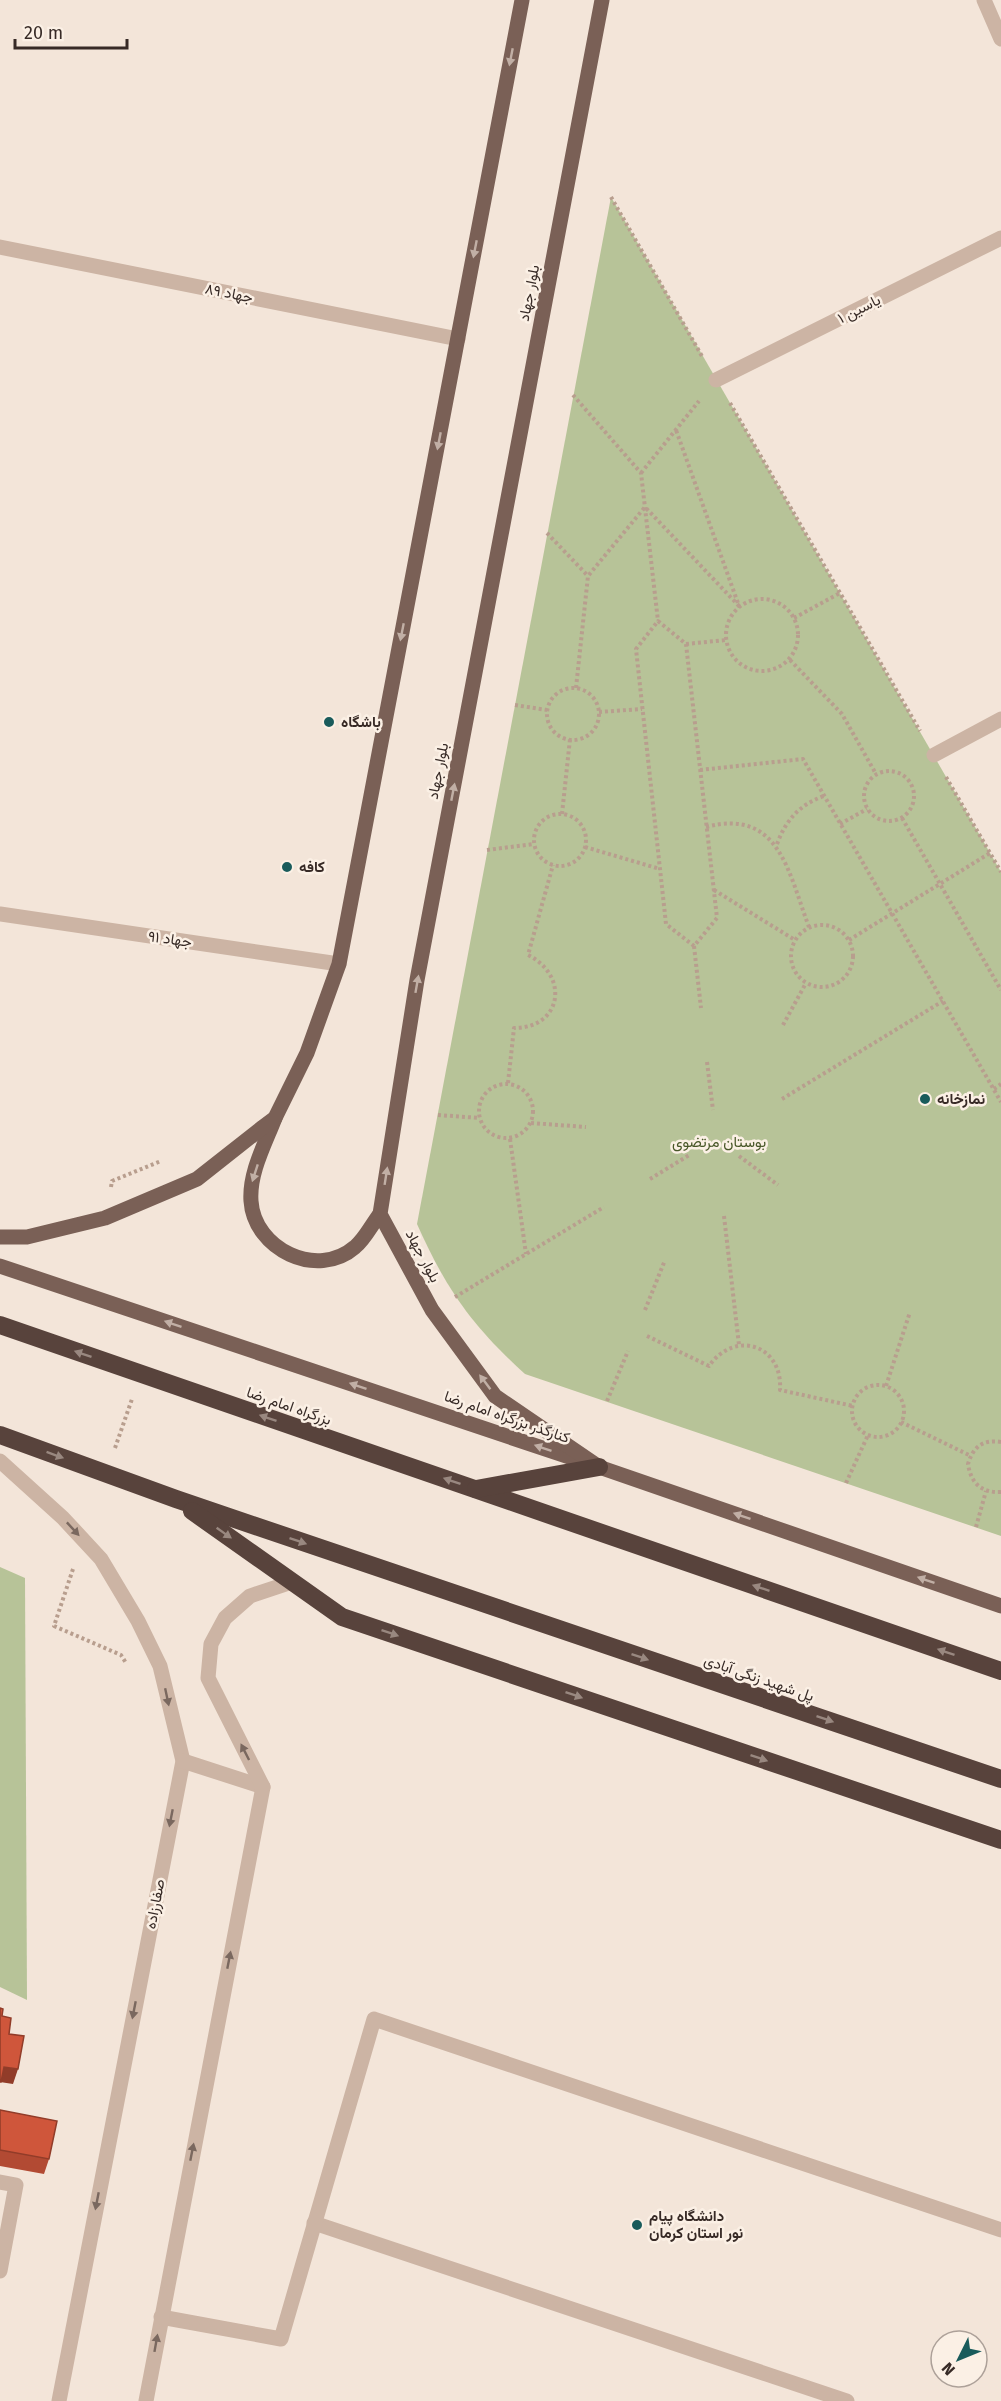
<svg xmlns="http://www.w3.org/2000/svg" width="1001" height="2401" font-family="'Fira Sans',Vazirmatn,sans-serif">
	<rect width="100%" height="100%" fill="#f3e5d9"/>
	<g fill="#b7c398">
		<path d="M 611,197 L 1001,872 L 1001,1536 L 525,1374 C 472,1326 446,1289 417,1224 Z"/>
		<polygon points="0,1567 25,1578 27,2000 0,1987"/>
	</g>
	<g fill="none" stroke-linecap="round" stroke-linejoin="round">
		<g stroke="#b89e8e" stroke-width="4" stroke-dasharray="3 3" stroke-linecap="butt">
			<polyline points="611,197 703,358"/>
			<polyline points="573,395 641,473 658,621"/>
			<polyline points="730,403 920,731"/>
			<polyline points="641,473 699,401"/>
			<polyline points="547,533 588,576"/>
			<circle cx="762" cy="635" r="36"/>
			<polyline points="794,618 840,593"/>
			<polygon points="658,621 686,644 717,918 694,946 666,924 636,649"/>
			<polyline points="686,644 726,640"/>
			<polyline points="790,660 842,714 876,774"/>
			<polyline points="576,688 588,576 645,507 739,606 676,430"/>
			<circle cx="573" cy="714" r="26"/>
			<polyline points="515,705 547,710"/>
			<polyline points="599,712 642,709"/>
			<polyline points="700,770 803,759 1001,1102"/>
			<circle cx="889" cy="796" r="25"/>
			<polyline points="946,777 1001,872"/>
			<polyline points="562,814 570,739"/>
			<circle cx="560" cy="840" r="26"/>
			<polyline points="902,818 1001,990"/>
			<polyline points="840,824 867,809"/>
			<path d="M 706,827 C 780,807 789,875 809,927"/>
			<path d="M 777,844 C 786,820 799,805 824,796"/>
			<polyline points="585,847 660,869"/>
			<polyline points="487,850 534,844"/>
			<polyline points="714,890 795,940"/>
			<circle cx="822" cy="956" r="31"/>
			<polyline points="849,940 990,853"/>
			<polyline points="694,946 701,1008"/>
			<polyline points="783,1025 806,983"/>
			<polyline points="707,1062 713,1110"/>
			<path d="M 508,1083 L 514,1028 C 562,1028 570,976 528,955 L 553,865"/>
			<circle cx="506" cy="1111" r="27"/>
			<polyline points="994,1089 1001,1084"/>
			<polyline points="782,1099 943,1001"/>
			<polyline points="438,1115 480,1118"/>
			<polyline points="531,1123 586,1127"/>
			<polyline points="510,1139 526,1254"/>
			<polyline points="739,1156 778,1185"/>
			<polyline points="650,1179 691,1154"/>
			<polyline points="111,1187 112,1181 161,1161"/>
			<polyline points="724,1216 739,1345"/>
			<polyline points="455,1297 604,1207"/>
			<polyline points="645,1310 665,1260"/>
			<path d="M 647,1336 L 709,1366 C 735,1329 783,1345 780,1390 L 853,1406"/>
			<circle cx="878" cy="1411" r="26"/>
			<polyline points="886,1386 910,1312"/>
			<polyline points="607,1401 628,1351"/>
			<polyline points="901,1422 971,1456"/>
			<path d="M 1001,1442 C 983,1439 973,1447 968,1464 C 971,1483 981,1493 1001,1492"/>
			<polyline points="115,1448 132,1399"/>
			<polyline points="846,1483 868,1435"/>
			<polyline points="976,1527 986,1491"/>
			<polyline points="73,1569 54,1626 121,1655 126,1663"/>
		</g>
		<g stroke="#ccb4a4" stroke-width="15">
			<polyline points="984,0 1001,39"/>
			<polyline points="0,247 458,339"/>
			<polyline points="716,380 1001,238"/>
			<polyline points="934,755 1001,719"/>
			<polyline points="0,914 339,964"/>
			<polyline points="0,1461 63,1518 101,1559 138,1621 160,1666 183,1761 59,2401"/>
			<polyline points="183,1761 263,1787"/>
			<polyline points="0,2182 16,2185 0,2271"/>
			<polyline points="314,2223 847,2401"/>
			<polyline points="161,2317 281,2339 374,2019 1001,2230"/>
			<polyline points="146,2401 263,1787 208,1678 211,1644 225,1618 250,1596 292,1582"/>
		</g>
		<g stroke="#7a6056" stroke-width="15">
			<path d="M 275,1118 C 265,1144 249,1173 251,1201 C 254,1249 317,1280 355,1247 C 365,1239 372,1224 380,1214"/>
			<polyline points="0,1237 27,1237 105,1218 197,1179 263,1127 275,1118 307,1053 339,964 522,0"/>
			<polyline points="0,1266 599,1467 1001,1606"/>
			<polyline points="599,1467 495,1396 432,1310 380,1214 417,980 602,0"/>
		</g>
		<g stroke="#58433c" stroke-width="18">
			<polyline points="0,1325 1001,1671"/>
			<polyline points="0,1435 176,1499 1001,1779"/>
			<polyline points="476,1489 599,1467"/>
			<polyline points="192,1511 342,1617 1001,1840"/>
		</g>
	</g>
	<polygon fill="#b24a33" points="0,2110 49,2159 44,2174 0,2166"/>
	<polygon fill="#913c29" points="4,2067 18,2069 13,2084 0,2082"/>
	<g fill="#cf563b" stroke="#913c29" stroke-width="1.5">
		<polygon points="0,2008 3,2009 2,2016 11,2018 9,2034 24,2036 18,2069 4,2067 1,2082 0,2082"/>
		<polygon points="0,2110 57,2121 49,2159 0,2150"/>
	</g>
	<defs><path id="oneway-solid" d="M-6-.8H1V-3.2L6.5 0L1 3.2V.8H-6Z" transform="scale(1.5)"/></defs>
	<g fill="#c1afa5">
		<use href="#oneway-solid" transform="translate(511 57) rotate(101)"/>
		<use href="#oneway-solid" transform="translate(475 249) rotate(101)"/>
		<use href="#oneway-solid" transform="translate(439 441) rotate(101)"/>
		<use href="#oneway-solid" transform="translate(402 632) rotate(101)"/>
		<use href="#oneway-solid" transform="translate(453 792) rotate(-79)"/>
		<use href="#oneway-solid" transform="translate(417 984) rotate(-80)"/>
		<use href="#oneway-solid" transform="translate(255 1173) rotate(108)"/>
		<use href="#oneway-solid" transform="translate(386 1176) rotate(-81)"/>
		<use href="#oneway-solid" transform="translate(173 1324) rotate(-161)"/>
		<use href="#oneway-solid" transform="translate(485 1382) rotate(-127)"/>
		<use href="#oneway-solid" transform="translate(358 1386) rotate(-161)"/>
		<use href="#oneway-solid" transform="translate(543 1448) rotate(-161)"/>
		<use href="#oneway-solid" transform="translate(742 1516) rotate(-161)"/>
		<use href="#oneway-solid" transform="translate(926 1580) rotate(-161)"/>
	</g>
	<g fill="#998880">
		<use href="#oneway-solid" transform="translate(83 1354) rotate(-161)"/>
		<use href="#oneway-solid" transform="translate(268 1418) rotate(-161)"/>
		<use href="#oneway-solid" transform="translate(55 1455) rotate(20)"/>
		<use href="#oneway-solid" transform="translate(452 1481) rotate(-161)"/>
		<use href="#oneway-solid" transform="translate(224 1533) rotate(35)"/>
		<use href="#oneway-solid" transform="translate(298 1541) rotate(19)"/>
		<use href="#oneway-solid" transform="translate(761 1588) rotate(-161)"/>
		<use href="#oneway-solid" transform="translate(390 1633) rotate(19)"/>
		<use href="#oneway-solid" transform="translate(946 1652) rotate(-161)"/>
		<use href="#oneway-solid" transform="translate(640 1657) rotate(19)"/>
		<use href="#oneway-solid" transform="translate(574 1695) rotate(19)"/>
		<use href="#oneway-solid" transform="translate(825 1719) rotate(19)"/>
		<use href="#oneway-solid" transform="translate(759 1758) rotate(19)"/>
	</g>
	<g fill="#7a685f">
		<use href="#oneway-solid" transform="translate(73 1529) rotate(47)"/>
		<use href="#oneway-solid" transform="translate(167 1697) rotate(78)"/>
		<use href="#oneway-solid" transform="translate(245 1752) rotate(-117)"/>
		<use href="#oneway-solid" transform="translate(171 1818) rotate(101)"/>
		<use href="#oneway-solid" transform="translate(229 1960) rotate(-79)"/>
		<use href="#oneway-solid" transform="translate(134 2010) rotate(101)"/>
		<use href="#oneway-solid" transform="translate(192 2152) rotate(-79)"/>
		<use href="#oneway-solid" transform="translate(97 2201) rotate(101)"/>
		<use href="#oneway-solid" transform="translate(156 2343) rotate(-80)"/>
	</g>
	<g fill="#195b5b" stroke="#fbf0e5" stroke-width="2">
		<circle cx="329" cy="722" r="6"/>
		<circle cx="287" cy="867" r="6"/>
		<circle cx="925" cy="1099" r="6"/>
		<circle cx="637" cy="2225" r="6"/>
	</g>
	<g text-anchor="middle" dominant-baseline="central" stroke-width="5" stroke-linejoin="round" paint-order="stroke">
		<g font-size="15" fill="#372a26" stroke="#fbf0e5">
			<text transform="translate(229 293) rotate(11)">جهاد ۸۹</text>
			<text transform="translate(529 293) rotate(-79)">بلوار جهاد</text>
			<text transform="translate(859 309) rotate(-27)">یاسین ۱</text>
			<text transform="translate(438 771) rotate(-79)">بلوار جهاد</text>
			<text transform="translate(170 939) rotate(8)">جهاد ۹۱</text>
			<text transform="translate(423 1256) rotate(62)">بلوار جهاد</text>
			<text transform="translate(289 1406) rotate(19)">بزرگراه امام رضا</text>
			<text transform="translate(507 1417) rotate(19)">کنارگذر بزرگراه امام رضا</text>
			<text transform="translate(759 1678) rotate(19)">پل شهید زنگی آبادی</text>
			<text transform="translate(155 1904) rotate(-79)">صفارزاده</text>
		</g>
		<g font-size="15" font-weight="bold" fill="#372a26" stroke="#fbf0e5" text-anchor="start">
			<text x="341" y="722">باشگاه</text>
			<text x="299" y="867">کافه</text>
			<text x="937" y="1099">نمازخانه</text>
			<text x="649" y="2216">دانشگاه پیام<tspan x="649" dy="17">نور استان کرمان</tspan></text>
		</g>
		<g font-size="15" fill="#485728" stroke="#fbf0e5">
			<text x="719" y="1142">بوستان مرتضوی</text>
		</g>
	</g>
	<g transform="translate(959 2359) rotate(227)"><circle r="28" fill="#fbf0e5" stroke="#ada199" stroke-width="1.5"/>
	<path d="M0-4.5L10 22L0 15L-10 22Z" fill="#195b5b"/>
	<text y="-9" font-size="16" font-weight="bold" text-anchor="middle" fill="#372a26">N</text>
	</g>
	<path d="M15 39v9h112v-9" fill="none" stroke="#372a26" stroke-width="3"/>
	<text x="24" y="39" font-size="18" fill="#372a26" stroke="#fbf0e5" stroke-width="4.5" paint-order="stroke">20 m</text>
</svg>
